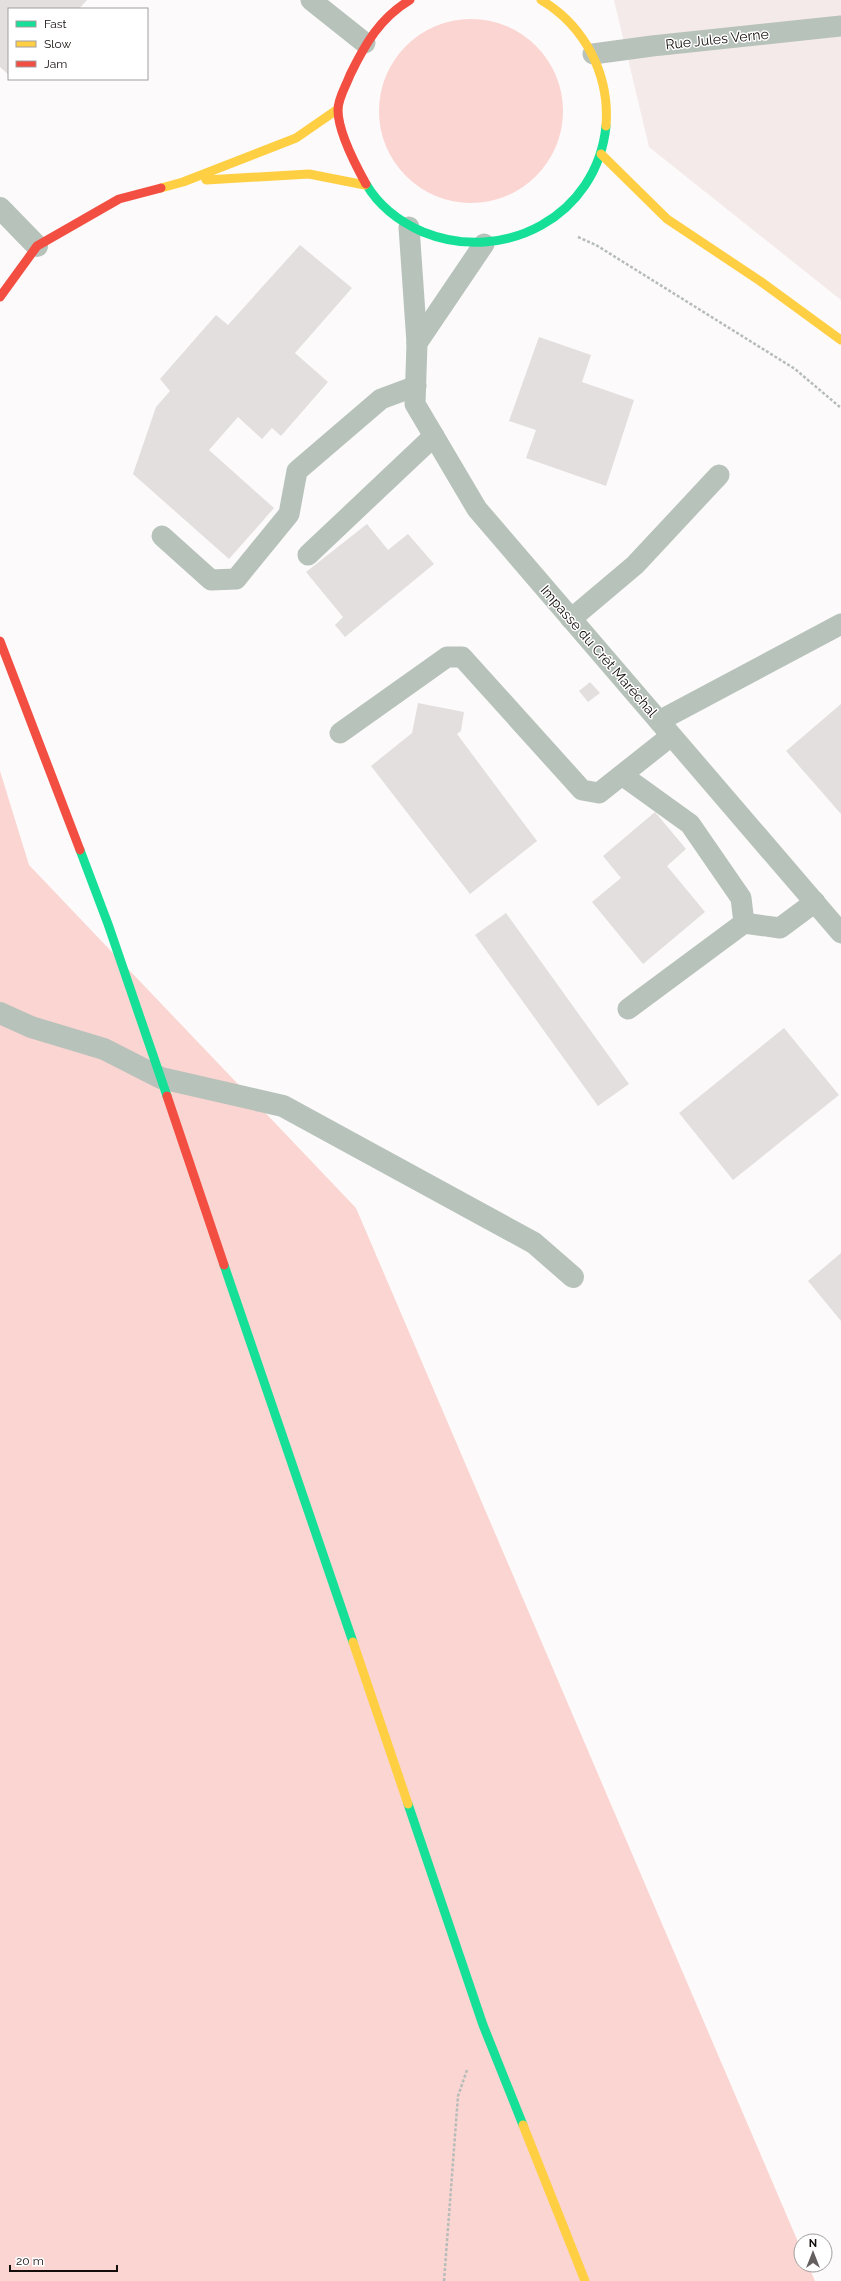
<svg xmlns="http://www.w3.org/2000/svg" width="841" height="2281" font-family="Raleway,sans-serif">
	<rect width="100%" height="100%" fill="#fcfafa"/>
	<polygon fill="#f4eae9" points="614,0 841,0 841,300 649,147"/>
	<g fill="#fbd5d1">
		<circle cx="471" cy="111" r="92"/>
		<polygon points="0,771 29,865 356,1208 801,2249 801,2265 808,2265 815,2281 0,2281"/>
	</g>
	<g fill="#e4dfdf">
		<polygon points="0,0 87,0 79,9 9,9 9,75 0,67"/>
		<polygon points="300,245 352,288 295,353 328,382 281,436 272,428 262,439 238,417 209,450 274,508 229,559 133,474 156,407 170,391 160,379 216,315 228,325"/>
		<polygon points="539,337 591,355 582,382 634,400 606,486 526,458 536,430 509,421"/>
		<polygon points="367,524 388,550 408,534 434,564 345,637 335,625 343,617 306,572"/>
		<polygon points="590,682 600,693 588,702 579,691"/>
		<polygon points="418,703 464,712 461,731 457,734 537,841 470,894 371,766 412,733"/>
		<polygon points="841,704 841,814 786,751"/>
		<polygon points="655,812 686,849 667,866 705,912 643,964 592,902 621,878 603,856"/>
		<polygon points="506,913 629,1084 598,1106 475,935"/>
		<polygon points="784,1028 839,1095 733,1180 679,1113"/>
		<polygon points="841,1253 841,1321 808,1281"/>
	</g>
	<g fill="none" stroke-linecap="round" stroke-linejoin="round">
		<g stroke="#b6bcb9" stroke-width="2.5" stroke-dasharray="3 2" stroke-linecap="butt">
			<polyline points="578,237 596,245 795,369 841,408"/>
			<polyline points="444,2281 458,2096 467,2070"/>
		</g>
		<g stroke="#b7c2bb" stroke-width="21">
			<polyline points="311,0 365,43"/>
			<polyline points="593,54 652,46 841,26"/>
			<polyline points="409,227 417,343 415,404 477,509 841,933"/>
			<polyline points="417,343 484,244"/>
			<polyline points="162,536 211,580 236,579 289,514 297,471 381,399 416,386"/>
			<polyline points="308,555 434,436"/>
			<polyline points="571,619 635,565 719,475"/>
			<polyline points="659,721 841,624"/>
			<polyline points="340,733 447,657 462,657 582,790 599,793 671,736"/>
			<polyline points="622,775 690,824 741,898 744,923 628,1009"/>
			<polyline points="744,923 780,928 815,902"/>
		</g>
		<g stroke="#b7c2bb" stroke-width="22">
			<polyline points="0,208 37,246"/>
			<polyline points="0,1013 31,1027 104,1049 161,1078 283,1106 534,1243 573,1277"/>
		</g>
		<g stroke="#16e098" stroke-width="9">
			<path d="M 366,184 C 379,206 400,222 423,232 C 504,265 597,216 606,126"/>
			<polyline points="80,850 108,924 167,1096"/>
			<polyline points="224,1265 353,1642"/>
			<polyline points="408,1804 483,2025 523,2125"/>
		</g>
		<g stroke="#ffcf43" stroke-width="9">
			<path d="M 541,0 C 585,26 610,75 606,126"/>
			<polyline points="601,154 667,219 760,281 841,340"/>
			<polyline points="206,180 309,174 365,185"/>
			<polyline points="161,188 183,182 296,138 338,109"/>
			<polyline points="353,1642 408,1804"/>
			<polyline points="523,2125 585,2281"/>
		</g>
		<g stroke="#f24e42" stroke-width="9">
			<path d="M 366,184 C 356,166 338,131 338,110 C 338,98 346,86 350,75 C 365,44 380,18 410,0"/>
			<polyline points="0,297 37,246 119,199 161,188"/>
			<polyline points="0,641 80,850"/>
			<polyline points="167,1096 224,1265"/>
		</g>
	</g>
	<g text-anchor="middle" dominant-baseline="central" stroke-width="3" stroke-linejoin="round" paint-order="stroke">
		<g font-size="14" fill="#130d0c" stroke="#fff">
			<text transform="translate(717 39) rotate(-6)">Rue Jules Verne</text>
			<text transform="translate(599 651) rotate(49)">Impasse du Crêt Maréchal</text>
		</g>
	</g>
	<rect x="8" y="8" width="140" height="72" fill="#ffffff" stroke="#a19e9e"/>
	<rect x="16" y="21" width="20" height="6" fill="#16e098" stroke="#a19e9e"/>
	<text x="44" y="28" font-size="12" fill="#130d0c">Fast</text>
	<rect x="16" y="41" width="20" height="6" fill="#ffcf43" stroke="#a19e9e"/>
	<text x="44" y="48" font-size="12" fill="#130d0c">Slow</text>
	<rect x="16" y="61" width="20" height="6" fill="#f24e42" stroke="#a19e9e"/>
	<text x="44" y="68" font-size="12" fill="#130d0c">Jam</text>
	<g transform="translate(813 2253)"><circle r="19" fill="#ffffff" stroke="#a19e9e"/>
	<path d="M0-3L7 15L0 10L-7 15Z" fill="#65605f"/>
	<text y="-6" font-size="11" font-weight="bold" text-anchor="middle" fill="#130d0c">N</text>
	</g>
	<path d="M10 2265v6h107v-6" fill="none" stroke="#130d0c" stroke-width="2"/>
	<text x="16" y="2265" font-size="12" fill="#130d0c" stroke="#ffffff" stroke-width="3" paint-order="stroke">20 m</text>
</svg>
